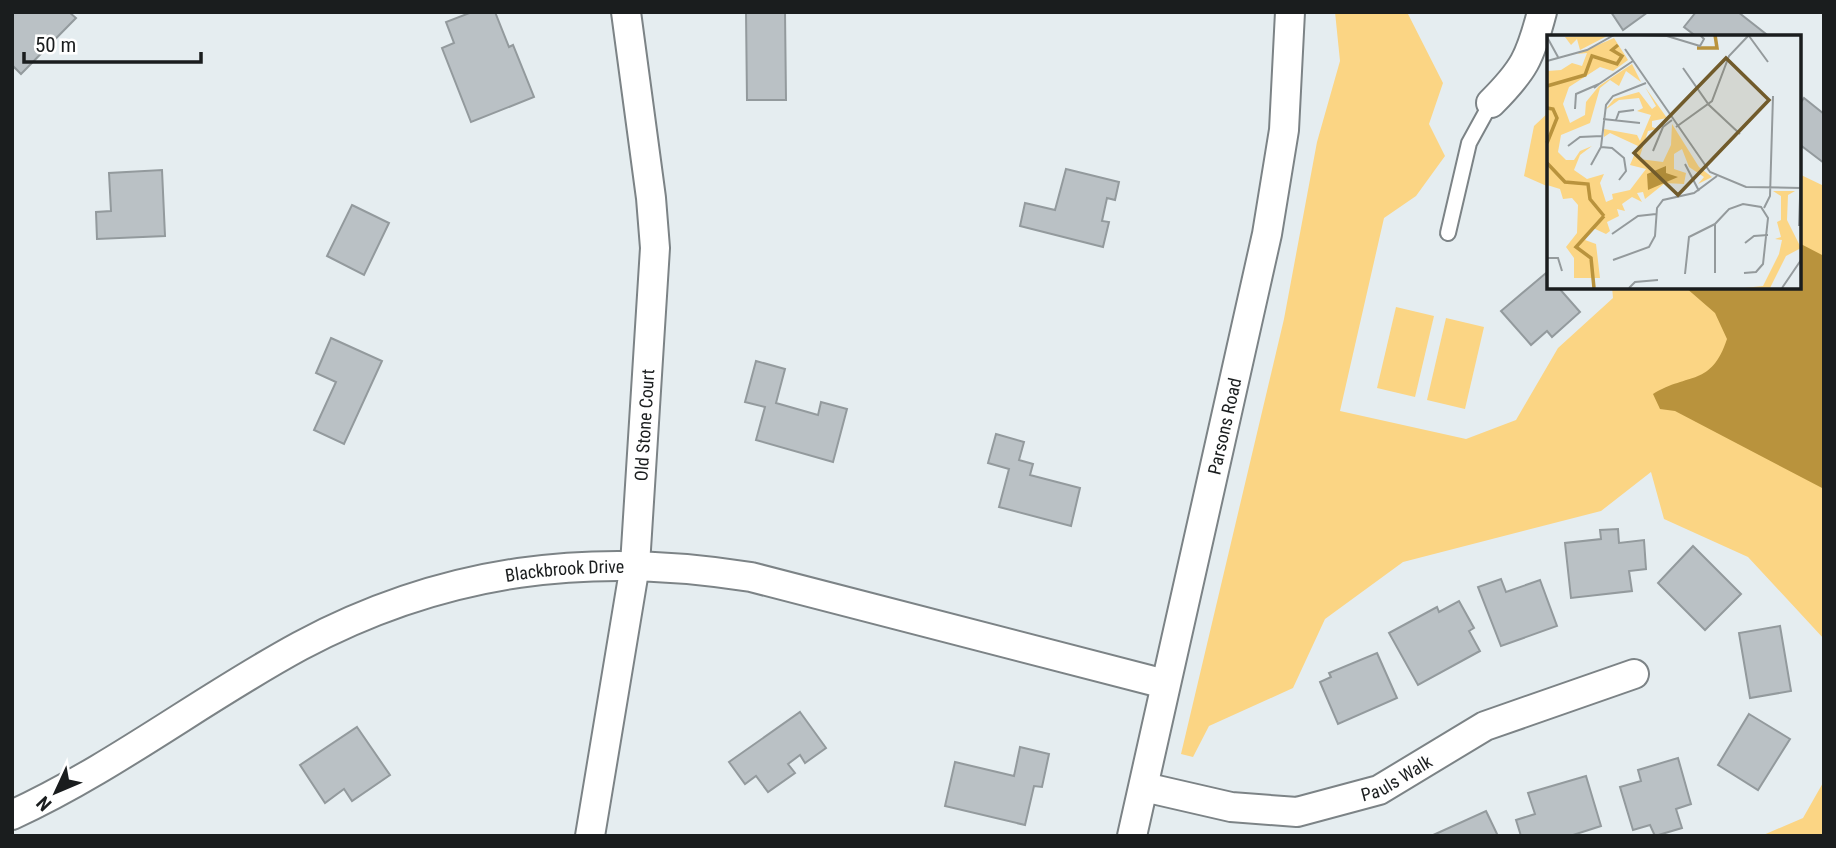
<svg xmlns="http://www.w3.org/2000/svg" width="1836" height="848" font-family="'Roboto Condensed',sans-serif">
	<rect width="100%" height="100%" fill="#e5edf0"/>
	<g fill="#fbd584">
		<polygon points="1335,12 1407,12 1443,83 1429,124 1445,156 1416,196 1384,218 1340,411 1466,439 1516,420 1558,348 1613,298 1612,287 1799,287 1799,174 1824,186 1824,639 1748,557 1664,519 1651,472 1601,511 1403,562 1325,619 1293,688 1209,726 1193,757 1181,754 1284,319 1317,142 1340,61"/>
		<polygon points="1549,112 1549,187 1524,176 1534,126"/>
		<polygon points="1396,307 1434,316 1415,397 1377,388"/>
		<polygon points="1446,318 1484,327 1465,409 1427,400"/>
		<polygon points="1824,781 1824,836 1761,836 1803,818"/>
	</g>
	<path fill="#b9933d" d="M 1799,243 L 1824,256 L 1824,489 L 1675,411 L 1660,409 L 1653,394 C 1689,372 1711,387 1727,339 L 1715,313 L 1685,287 L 1799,287 Z"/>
	<g fill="#bac1c5" stroke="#939a9d" stroke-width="2">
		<polygon points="12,12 69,12 76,18 21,74 12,65"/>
		<polygon points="472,12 495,12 509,47 513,45 534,97 471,122 442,48 454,43 446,22"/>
		<polygon points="746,12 785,12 786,100 747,100"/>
		<polygon points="1611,12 1648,12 1623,30"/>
		<polygon points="1696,12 1738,12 1766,34 1764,37 1697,37 1684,27"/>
		<polygon points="1804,98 1824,114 1824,163 1799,144 1799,105"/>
		<polygon points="1066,169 1119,182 1115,200 1107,198 1102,221 1109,222 1103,247 1020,226 1025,203 1055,210"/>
		<polygon points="162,170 165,236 97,239 96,212 111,211 109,173"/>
		<polygon points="352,205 389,223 364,275 327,256"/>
		<polygon points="1546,273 1549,287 1558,287 1580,312 1552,337 1547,331 1531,345 1501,311"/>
		<polygon points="331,338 382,361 344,444 314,430 336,382 316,373"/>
		<polygon points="756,361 785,369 776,403 818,415 821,402 847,409 833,462 756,440 765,407 745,402"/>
		<polygon points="996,434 1024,442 1019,460 1033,464 1030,475 1080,488 1071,526 999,507 1009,469 988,463"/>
		<polygon points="1618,529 1619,543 1644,540 1646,569 1629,571 1632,591 1571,598 1565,543 1601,539 1600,530"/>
		<polygon points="1693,546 1741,594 1705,630 1658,583"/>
		<polygon points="1501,579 1506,592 1540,580 1557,626 1501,646 1478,587"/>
		<polygon points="1459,601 1474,628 1469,631 1480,651 1418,685 1389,633 1437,607 1439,612"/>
		<polygon points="1780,626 1791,691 1750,698 1739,633"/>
		<polygon points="1377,653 1397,698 1338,724 1320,682 1331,677 1329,673"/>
		<polygon points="800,712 826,748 805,763 800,755 788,764 795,773 768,792 756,776 745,784 729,762"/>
		<polygon points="1749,714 1790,739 1758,790 1718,765"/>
		<polygon points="357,727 390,775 352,801 344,789 325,803 300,765"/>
		<polygon points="1020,747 1049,754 1042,787 1034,786 1025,825 945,806 955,762 1014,776"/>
		<polygon points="1678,758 1691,804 1676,809 1682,828 1655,836 1650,825 1633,830 1620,787 1641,781 1638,770"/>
		<polygon points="1586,776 1601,826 1570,836 1521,836 1516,820 1535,814 1528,793"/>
		<polygon points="1486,811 1498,836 1431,836"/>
	</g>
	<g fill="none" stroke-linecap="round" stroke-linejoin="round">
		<defs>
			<polyline id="lane" points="1448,233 1469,143 1491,103"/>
			<g id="street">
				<path d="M 1491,103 C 1524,70 1530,58 1542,12"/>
				<path id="s1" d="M 1144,787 L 1231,807 L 1297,812 L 1379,790 L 1485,726 L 1634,674"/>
				<path id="s2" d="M 12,815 C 114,768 202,699 300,646 C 444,569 590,551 751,577 L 1165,684"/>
				<path id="s3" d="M 590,836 L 635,565 L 655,248 L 651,198 L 626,12"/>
				<path id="s4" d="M 1132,836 L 1267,234 L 1284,130 L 1290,12"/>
			</g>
		</defs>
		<use href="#lane" stroke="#7c8386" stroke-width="18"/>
		<use href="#street" stroke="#7c8386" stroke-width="32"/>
		<use href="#lane" stroke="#fff" stroke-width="14"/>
		<use href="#street" stroke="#fff" stroke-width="28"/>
	</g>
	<g text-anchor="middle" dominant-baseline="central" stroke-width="6" stroke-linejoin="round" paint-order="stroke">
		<g font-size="18" fill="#1a1d1e" stroke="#fff">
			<text stroke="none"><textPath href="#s3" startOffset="415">Old Stone Court</textPath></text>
			<text stroke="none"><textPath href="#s4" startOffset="420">Parsons Road</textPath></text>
			<text stroke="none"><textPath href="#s2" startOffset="612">Blackbrook Drive</textPath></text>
			<text stroke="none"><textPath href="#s1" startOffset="261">Pauls Walk</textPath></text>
		</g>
	</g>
	<g transform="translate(1547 35)">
		<rect width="254" height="254" fill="#e5edf0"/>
		<path d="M 62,0 L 33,15 L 30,4 L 24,10 L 18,2 ZM 67,3 L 81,25 L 66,36 L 53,32 L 22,52 L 16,69 L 23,88 L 38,80 L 39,67 L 52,51 L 85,29 L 94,47 L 79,36 L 72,51 L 63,45 L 53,53 L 43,88 L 14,100 L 11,117 L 19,125 L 27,125 L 33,116 L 45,111 L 33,120 L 27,135 L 40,144 L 57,139 L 53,148 L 59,167 L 66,164 L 65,159 L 83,155 L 99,134 L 83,130 L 91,111 L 63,98 L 57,102 L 57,94 L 90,100 L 93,106 L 104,80 L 90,76 L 96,73 L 92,63 L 72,65 L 58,75 L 67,64 L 92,57 L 105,74 L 109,71 L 98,52 L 120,83 L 105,86 L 105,92 L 111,94 L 101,96 L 92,124 L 116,127 L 124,110 L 125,89 L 152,132 L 165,142 L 151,149 L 157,142 L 142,132 L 135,114 L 127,119 L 127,134 L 139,138 L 137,149 L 118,148 L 98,164 L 96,157 L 90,158 L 95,167 L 85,162 L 75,169 L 78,176 L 70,174 L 72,181 L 60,187 L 63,196 L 59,199 L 46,193 L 38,205 L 49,209 L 53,243 L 27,243 L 27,223 L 19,212 L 30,198 L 31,170 L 25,163 L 16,164 L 13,154 L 0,150 L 0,36 L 14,35 L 25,28 L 35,31 L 40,18 L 30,19 ZM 226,156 L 248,156 L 241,160 L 240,185 L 254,213 L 239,221 L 223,253 L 197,253 L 216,251 L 232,219 L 235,205 L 228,204 L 234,202 L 230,187 L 234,185 L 234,161 Z" fill="#fbd584"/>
		<path d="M 119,131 L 119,138 L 131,142 L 101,155 L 100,139 Z" fill="#b9933d"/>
		<path fill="none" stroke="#b9933d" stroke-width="3.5" d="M 150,13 L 170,13 L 168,0M 0,51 L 38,40 L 45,21 L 70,29 L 75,21 L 65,15 L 71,10M 0,73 L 6,74 L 10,83 L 0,108M 0,128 L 18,147 L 41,149 L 43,164 L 57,181M 47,253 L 44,223 L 29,212 L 57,181"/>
		<path fill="none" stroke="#949a9c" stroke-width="2" d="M 92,0 L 120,1 L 153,11 L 157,4 L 153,0M 202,1 L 221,27M 0,2 L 11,22M 78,14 L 163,137 L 199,152 L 254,153M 0,26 L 40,15 L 67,0M 136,33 L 162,70 L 193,99M 52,49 L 86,26M 28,74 L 29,59 L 52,49 L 47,53M 56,84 L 93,88M 69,85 L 72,77 L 87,75M 129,92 L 165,66 L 182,21 L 202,0M 21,111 L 33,102 L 55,101M 54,112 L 65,113 L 77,123 L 79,136 L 72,145M 106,116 L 116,92 L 125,85M 138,129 L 152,156M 44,130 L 54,112 L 59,70 L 66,61 L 99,48M 217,173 L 223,161 L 226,61M 252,191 L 254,135M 65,199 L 91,181 L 109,179M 198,208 L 207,201 L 221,200M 0,223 L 11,223 L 15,236M 66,225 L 102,212 L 108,201 L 110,173 L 116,165 L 147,158 L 170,141M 168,238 L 168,189 L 182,174 L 196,169 L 214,172 L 221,183 L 216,229 L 209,237 L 197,238M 138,239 L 142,202 L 168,189M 82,253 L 88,247 L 111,245M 235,253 L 254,225"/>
		<path fill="#715b2b" fill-opacity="0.15" stroke="#715b2b" stroke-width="3.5" d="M 179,23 L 222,65 L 131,160 L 87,118 Z"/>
		<rect width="254" height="254" fill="none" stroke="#1a1d1e" stroke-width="3.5"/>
	</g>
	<rect width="1836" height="848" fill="none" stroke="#1a1d1e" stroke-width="28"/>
	<g transform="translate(56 792) rotate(226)" stroke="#ffffff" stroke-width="5" paint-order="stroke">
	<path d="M0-5L12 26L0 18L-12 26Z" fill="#1a1d1e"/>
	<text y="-10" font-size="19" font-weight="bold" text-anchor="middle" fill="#1a1d1e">N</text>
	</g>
	<path d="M24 52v10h177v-10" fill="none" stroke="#1a1d1e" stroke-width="3.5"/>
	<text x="35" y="52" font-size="21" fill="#1a1d1e" stroke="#ffffff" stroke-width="5" paint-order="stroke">50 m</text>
</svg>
